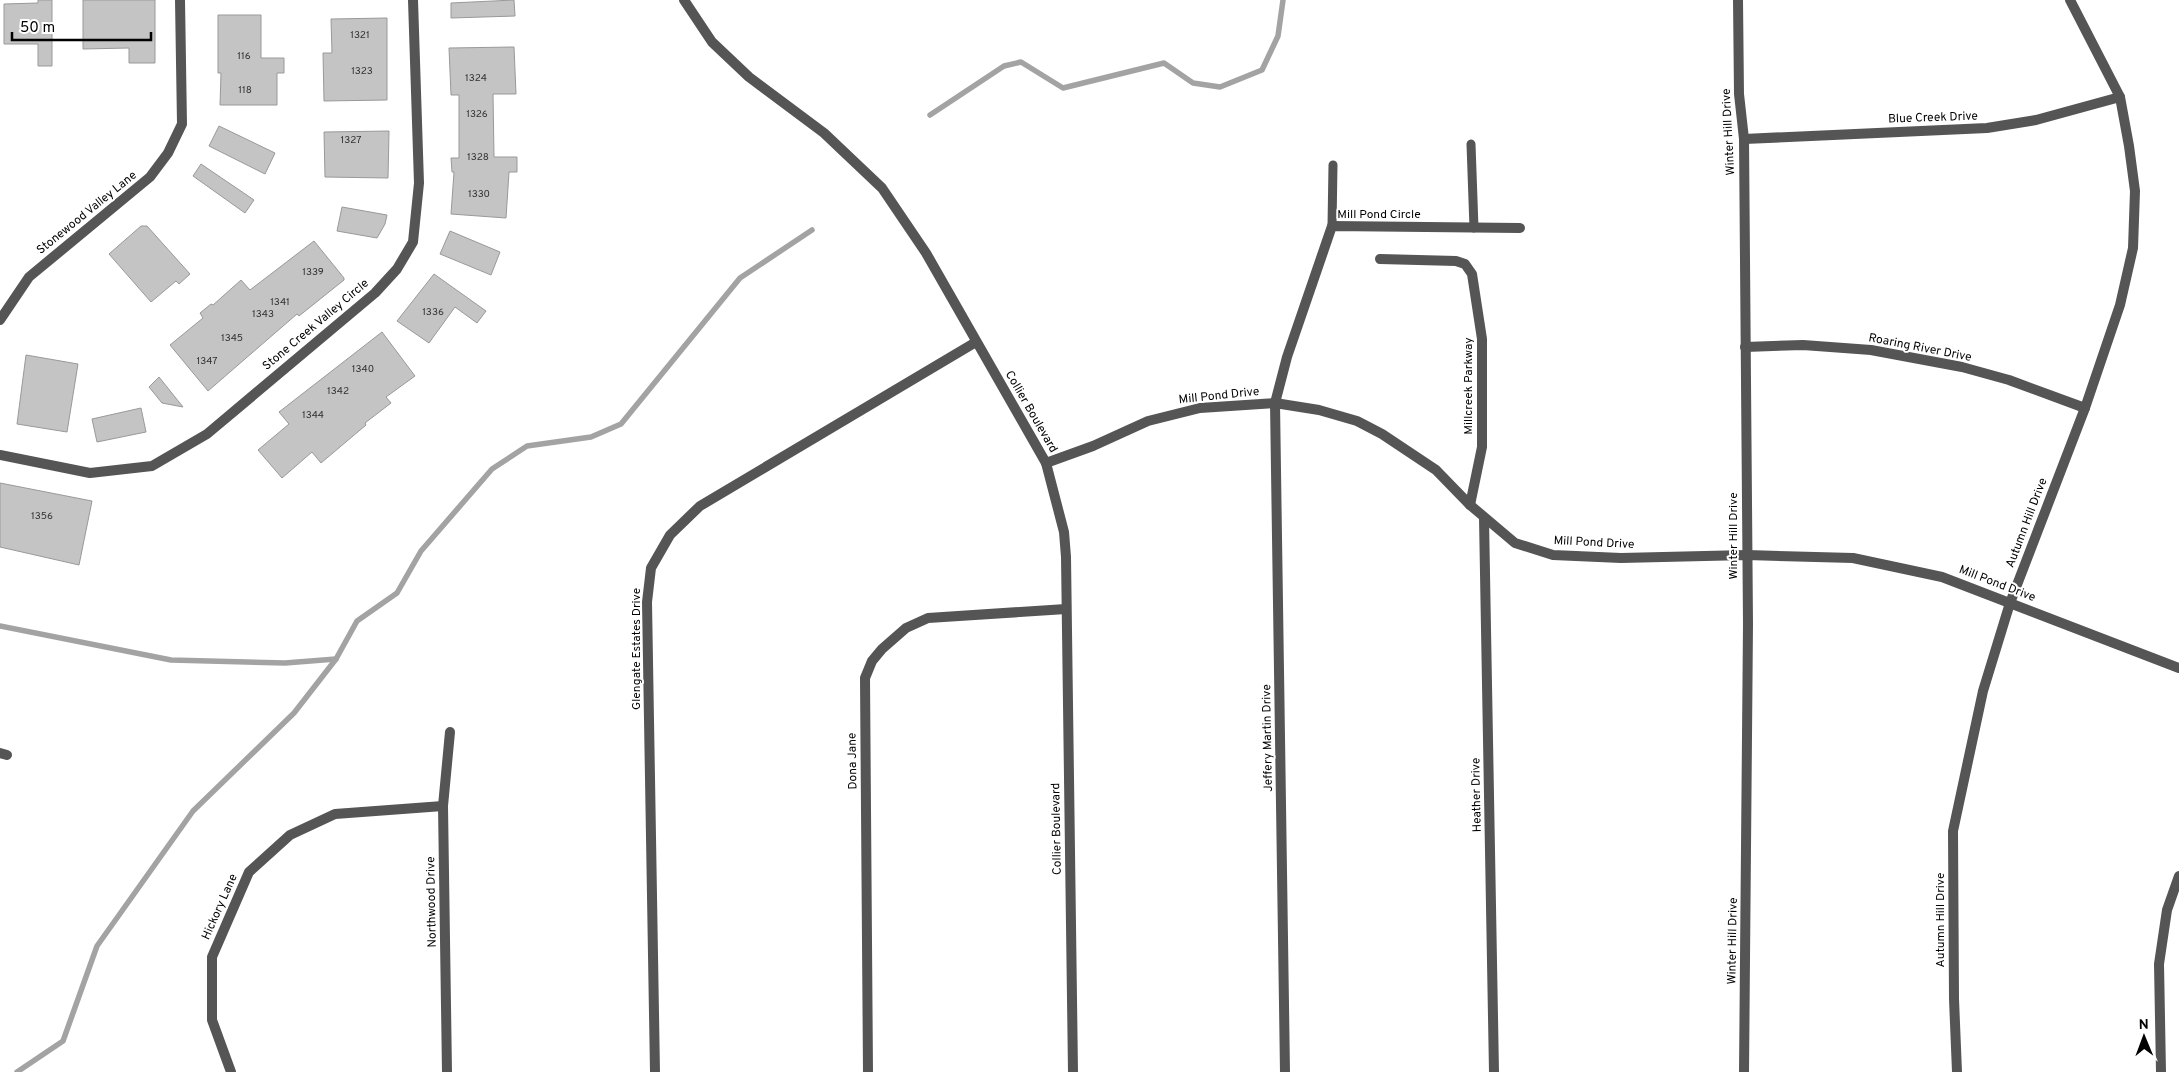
<svg xmlns="http://www.w3.org/2000/svg" width="2179" height="1072" font-family="Overpass,sans-serif">
	<rect width="100%" height="100%" fill="#fff"/>
	<g fill="none" stroke-linecap="round" stroke-linejoin="round">
		<g stroke="#a3a3a3" stroke-width="5.5">
			<polyline points="930,115 1004,66 1021,62 1063,88 1164,63 1193,83 1220,87 1262,70 1278,36 1283,0"/>
			<polyline points="0,626 171,660 285,663 336,659"/>
			<polyline points="17,1072 63,1041 97,946 193,811 294,713 336,659 357,621 397,593 421,551 492,469 527,446 591,437 621,424 740,278 812,230"/>
		</g>
	</g>
	<g fill="#c4c4c4" stroke="#999">
		<polygon points="38,0 52,0 52,66 38,66 38,44 4,44 4,4 38,3"/>
		<polygon points="83,0 155,0 155,63 129,63 129,48 83,49"/>
		<polygon points="514,0 515,16 451,18 451,3"/>
		<polygon points="218,15 261,15 261,58 284,58 284,73 277,73 277,105 220,105 221,73 218,73"/>
		<polygon points="387,18 387,100 324,101 323,53 332,53 331,19"/>
		<polygon points="514,47 516,94 493,94 494,157 517,157 517,172 509,172 506,218 451,214 454,172 452,172 451,158 459,158 459,95 451,95 449,48"/>
		<polygon points="219,126 275,153 265,174 209,146"/>
		<polygon points="389,131 388,178 325,177 324,132"/>
		<polygon points="201,164 254,200 245,213 193,176"/>
		<polygon points="342,207 387,215 385,224 377,238 337,231"/>
		<polygon points="141,226 147,226 190,274 179,284 176,281 151,302 109,254"/>
		<polygon points="450,231 500,252 491,275 440,254"/>
		<polygon points="314,241 344,278 344,280 299,316 297,314 208,391 170,345 203,318 200,313 211,304 213,305 241,280 250,290"/>
		<polygon points="434,274 486,311 477,323 455,307 429,343 397,321"/>
		<polygon points="382,332 415,376 386,397 391,403 365,423 366,425 321,463 312,452 282,478 258,450 289,424 279,412"/>
		<polygon points="26,355 78,364 67,432 17,424"/>
		<polygon points="159,377 183,407 162,403 149,387"/>
		<polygon points="141,408 146,432 97,442 92,419"/>
		<polygon points="0,483 92,501 79,565 0,547"/>
	</g>
	<g fill="none" stroke-linecap="round" stroke-linejoin="round">
		<g stroke="#555" stroke-width="9">
			<polyline points="1471,144 1474,228"/>
			<polyline points="1332,226 1333,165"/>
		</g>
		<g stroke="#555" stroke-width="10">
			<polyline points="684,0 712,42 749,77 824,133 882,188 926,253 1046,463 1064,532 1066,557 1073,1072"/>
			<polyline points="1738,0 1739,94 1744,139 1748,624 1744,1072"/>
			<polyline points="1744,139 1987,128 2036,120 2120,97"/>
			<polyline points="1380,259 1456,261 1465,264 1472,274 1482,339 1482,447 1470,505"/>
			<polyline points="0,320 29,277 150,177 168,153 182,124 180,0"/>
			<polyline points="1745,347 1803,345 1871,350 1962,367 2009,380 2085,408"/>
			<polyline points="0,455 90,473 152,466 207,434 375,293 397,269 413,242 419,183 413,0"/>
			<polyline points="1046,463 1093,446 1148,421 1200,408 1275,403 1319,410 1357,421 1382,434 1436,470 1470,505 1515,543 1553,555 1621,558 1747,555 1853,558 1942,577 2179,668"/>
			<polyline points="1484,518 1494,1072"/>
			<polyline points="0,753 7,755"/>
			<polyline points="231,1072 212,1020 212,957 249,872 290,835 335,814 443,806"/>
			<polyline points="447,1072 443,806 450,732"/>
			<polyline points="655,1072 647,602 651,568 670,535 700,506 976,342"/>
			<polyline points="868,1072 865,678 872,661 882,649 906,628 928,618 1066,609"/>
			<polyline points="1285,1072 1275,403 1287,357 1332,226 1520,228"/>
			<polyline points="1957,1072 1954,999 1953,831 1983,691 2010,603 2085,408 2120,305 2133,248 2135,191 2129,146 2120,97 2070,0"/>
			<polyline points="2161,1072 2159,964 2167,910 2179,876"/>
		</g>
	</g>
	<g text-anchor="middle" dominant-baseline="central" stroke-width="4" stroke-linejoin="round" paint-order="stroke">
		<g font-size="10" fill="#313131">
			<text x="360" y="35">1321</text>
			<text x="244" y="56">116</text>
			<text x="362" y="71">1323</text>
			<text x="476" y="78">1324</text>
			<text x="245" y="90">118</text>
			<text x="477" y="114">1326</text>
			<text x="351" y="140">1327</text>
			<text x="478" y="157">1328</text>
			<text x="479" y="194">1330</text>
			<text x="313" y="272">1339</text>
			<text x="280" y="302">1341</text>
			<text x="433" y="312">1336</text>
			<text x="263" y="314">1343</text>
			<text x="232" y="338">1345</text>
			<text x="207" y="361">1347</text>
			<text x="363" y="369">1340</text>
			<text x="338" y="391">1342</text>
			<text x="313" y="415">1344</text>
			<text x="42" y="516">1356</text>
		</g>
		<g font-size="12" fill="#000" stroke="#fff">
			<text transform="translate(1933 118) rotate(-2)">Blue Creek Drive</text>
			<text transform="translate(1729 132) rotate(-93)">Winter Hill Drive</text>
			<text transform="translate(87 213) rotate(-39)">Stonewood Valley Lane</text>
			<text x="1379" y="215">Mill Pond Circle</text>
			<text transform="translate(316 325) rotate(-40)">Stone Creek Valley Circle</text>
			<text transform="translate(1920 348) rotate(11)">Roaring River Drive</text>
			<text transform="translate(1469 386) rotate(-90)">Millcreek Parkway</text>
			<text transform="translate(1219 396) rotate(-6)">Mill Pond Drive</text>
			<text transform="translate(1031 412) rotate(60)">Collier Boulevard</text>
			<text transform="translate(2027 523) rotate(-69)">Autumn Hill Drive</text>
			<text transform="translate(1734 536) rotate(-90)">Winter Hill Drive</text>
			<text transform="translate(1594 543) rotate(3)">Mill Pond Drive</text>
			<text transform="translate(1997 584) rotate(21)">Mill Pond Drive</text>
			<text transform="translate(637 649) rotate(-90)">Glengate Estates Drive</text>
			<text transform="translate(1268 738) rotate(-91)">Jeffery Martin Drive</text>
			<text transform="translate(853 761) rotate(-91)">Dona Jane</text>
			<text transform="translate(1477 795) rotate(-91)">Heather Drive</text>
			<text transform="translate(1057 829) rotate(-91)">Collier Boulevard</text>
			<text transform="translate(432 902) rotate(-91)">Northwood Drive</text>
			<text transform="translate(220 907) rotate(-66)">Hickory Lane</text>
			<text transform="translate(1941 920) rotate(-90)">Autumn Hill Drive</text>
			<text transform="translate(1733 941) rotate(-89)">Winter Hill Drive</text>
		</g>
	</g>
	<g transform="translate(2144 1037) rotate(359)" stroke="#ffffff" stroke-width="4" paint-order="stroke">
	<path d="M0-4L9 19L0 12L-9 19Z" fill="#000000"/>
	<text y="-8" font-size="14" font-weight="bold" text-anchor="middle" fill="#000000">N</text>
	</g>
	<path d="M12 32v8h139v-8" fill="none" stroke="#000000" stroke-width="2.5"/>
	<text x="20" y="32" font-size="15" fill="#000000" stroke="#ffffff" stroke-width="4" paint-order="stroke">50 m</text>
</svg>
